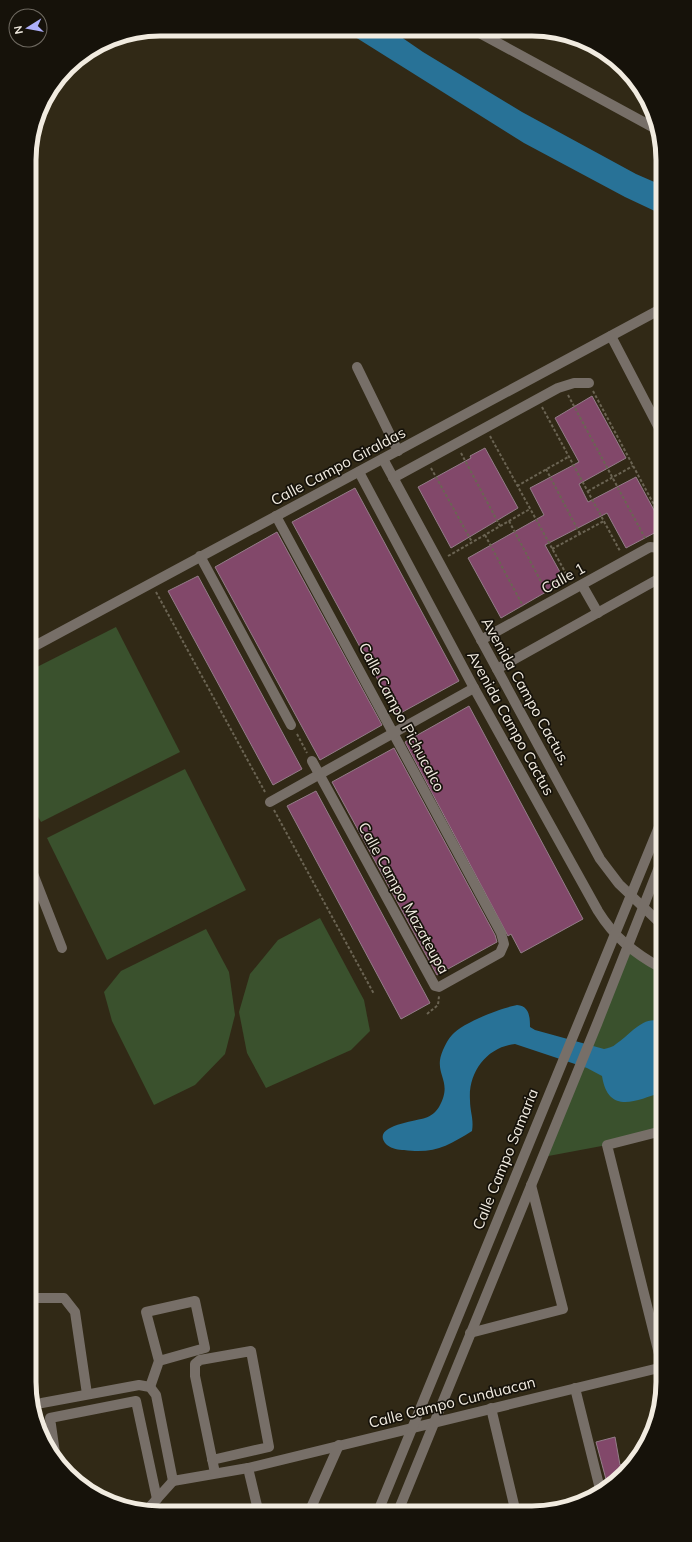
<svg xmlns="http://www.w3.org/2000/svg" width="692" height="1542" font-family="Mulish,sans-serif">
	<rect width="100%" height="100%" fill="#312916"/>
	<g fill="#3a512d">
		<polygon points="116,627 180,752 41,822 31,804 31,670"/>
		<polygon points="185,769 246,890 107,960 47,838"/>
		<polygon points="320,918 364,1000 370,1031 351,1050 266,1088 247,1053 239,1012 250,974 278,940"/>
		<polygon points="206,929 229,972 235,1015 225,1054 195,1085 154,1105 112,1021 104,992 121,971"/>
		<polygon points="627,947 661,966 662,1131 607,1145 543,1157"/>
	</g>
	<g fill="#287297">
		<polygon points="344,30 391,30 423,52 522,112 636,174 659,184 659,213 625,197 524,143"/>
		<path d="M 517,1005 C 529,1006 530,1016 530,1027 L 535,1030 L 604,1049 C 608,1048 613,1047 616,1044 C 629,1036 644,1014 661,1022 L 662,1092 C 636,1101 608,1115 602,1076 L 587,1068 L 515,1044 C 487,1047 468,1072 470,1100 C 470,1112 474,1119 472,1131 C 448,1146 434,1154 404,1150 C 399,1150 392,1149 387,1145 C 368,1126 417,1121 425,1118 C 431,1116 436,1112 439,1107 C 452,1084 438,1077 440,1060 C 441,1053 447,1040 452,1035 C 462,1023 501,1008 517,1005 Z"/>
	</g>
	<g fill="#82486a" stroke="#947d89">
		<polygon points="592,396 626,458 579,484 588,502 636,477 660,521 660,530 626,548 607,513 545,545 565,581 501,618 468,558 544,515 530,488 579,462 555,418"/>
		<polygon points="485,448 518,508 451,548 418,487 471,458 470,456"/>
		<polygon points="355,488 459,681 397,715 292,522"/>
		<polygon points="277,532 382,725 320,760 215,567"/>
		<polygon points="198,576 302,769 273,785 168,591"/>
		<polygon points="469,706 583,919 521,953 511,934 508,936 405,742"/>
		<polygon points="394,748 495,935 497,942 437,975 332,782"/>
		<polygon points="316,791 430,1003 401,1019 287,806"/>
		<polygon points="615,1437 620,1465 623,1464 624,1473 616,1481 607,1483 596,1442"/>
	</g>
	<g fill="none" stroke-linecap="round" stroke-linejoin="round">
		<g stroke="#6b6453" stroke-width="2" stroke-dasharray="3 2" stroke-linecap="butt">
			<polyline points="593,391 660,516"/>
			<polyline points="568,395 645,538"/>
			<polyline points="542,407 620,551"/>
			<polyline points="490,436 569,579"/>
			<polyline points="461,453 500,526"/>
			<polyline points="431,468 472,542"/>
			<polyline points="546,469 580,534"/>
			<polyline points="517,486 568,457"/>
			<polyline points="588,491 633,466"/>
			<polyline points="509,521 547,593"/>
			<polyline points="485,535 523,606"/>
			<polyline points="552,549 604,521"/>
			<polyline points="448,556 530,509"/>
			<polyline points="156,592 265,792"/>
			<polyline points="297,734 307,753"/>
			<polyline points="274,810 374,994"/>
			<polyline points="427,1014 438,1005 439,996"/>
		</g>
		<g stroke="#776f68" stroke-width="10">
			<polyline points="476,31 658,130"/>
			<polyline points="611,336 659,428"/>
			<polyline points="357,367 398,451"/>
			<polyline points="383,459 600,859 619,884 661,924"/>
			<path d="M 359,472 L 474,688 L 598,911 C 614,937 634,953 661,968"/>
			<polyline points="393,478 558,388 574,383 589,383"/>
			<polyline points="276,516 501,933 504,944 500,953 439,987 435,986 312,761"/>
			<polyline points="200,556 291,725"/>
			<polyline points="582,585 598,613"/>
			<polyline points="481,640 650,547 660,548"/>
			<polyline points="31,648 659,310"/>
			<polyline points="497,669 660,578"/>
			<polyline points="270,802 474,688"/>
			<polyline points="32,871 62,948"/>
			<polyline points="662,1131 607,1145 663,1370"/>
			<polyline points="33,1298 64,1298 75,1312 87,1394"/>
			<polyline points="470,1333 563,1309 531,1185"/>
			<polyline points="150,1387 159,1361 205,1348 195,1301 146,1312 159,1361"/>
			<polyline points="575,1388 601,1493"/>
			<polyline points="42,1403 139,1385 150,1387 156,1395 173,1481 248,1468 663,1367"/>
			<polyline points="491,1408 515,1509"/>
			<polyline points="56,1460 50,1418 136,1401 157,1499"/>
			<polyline points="212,1460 269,1447 251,1351 200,1360 195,1364 195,1376 215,1473"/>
			<polyline points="248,1468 258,1510"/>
			<polyline points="379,1509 661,822"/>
			<polyline points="399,1509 597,1024 661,862"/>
			<polyline points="147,1510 173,1481"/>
			<polyline points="310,1510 339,1445"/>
		</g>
	</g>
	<g text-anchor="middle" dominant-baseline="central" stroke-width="3.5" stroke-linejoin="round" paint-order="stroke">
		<g font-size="15" fill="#f1ebe0" stroke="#16120a">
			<text transform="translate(338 466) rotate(-28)">Calle Campo Giraldas</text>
			<text transform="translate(563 578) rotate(-29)">Calle 1</text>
			<text transform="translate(526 691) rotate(61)">Avenida Campo Cactus.</text>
			<text transform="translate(402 717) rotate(62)">Calle Campo Pichucalco</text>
			<text transform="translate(511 723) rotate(61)">Avenida Campo Cactus</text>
			<text transform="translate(404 898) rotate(61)">Calle Campo Mazateupa</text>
			<text transform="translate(505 1159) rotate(-68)">Calle Campo Samaria</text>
			<text transform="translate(452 1402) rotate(-14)">Calle Campo Cunduacan</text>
		</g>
	</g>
	<path d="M0 0H692V1542H0ZM160 36H532A124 124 0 0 1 656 160V1382A124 124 0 0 1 532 1506H160A124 124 0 0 1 36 1382V160A124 124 0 0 1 160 36Z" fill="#16120a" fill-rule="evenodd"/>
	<path fill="none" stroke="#f1ebe0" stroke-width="5" d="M160 36H532A124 124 0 0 1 656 160V1382A124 124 0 0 1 532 1506H160A124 124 0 0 1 36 1382V160A124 124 0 0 1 160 36Z"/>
	<g transform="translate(28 28) rotate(259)"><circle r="19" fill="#16120a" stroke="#6e6960"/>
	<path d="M0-3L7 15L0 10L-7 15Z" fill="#adaffb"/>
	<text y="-6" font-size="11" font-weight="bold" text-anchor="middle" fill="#f1ebe0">N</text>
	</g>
</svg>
